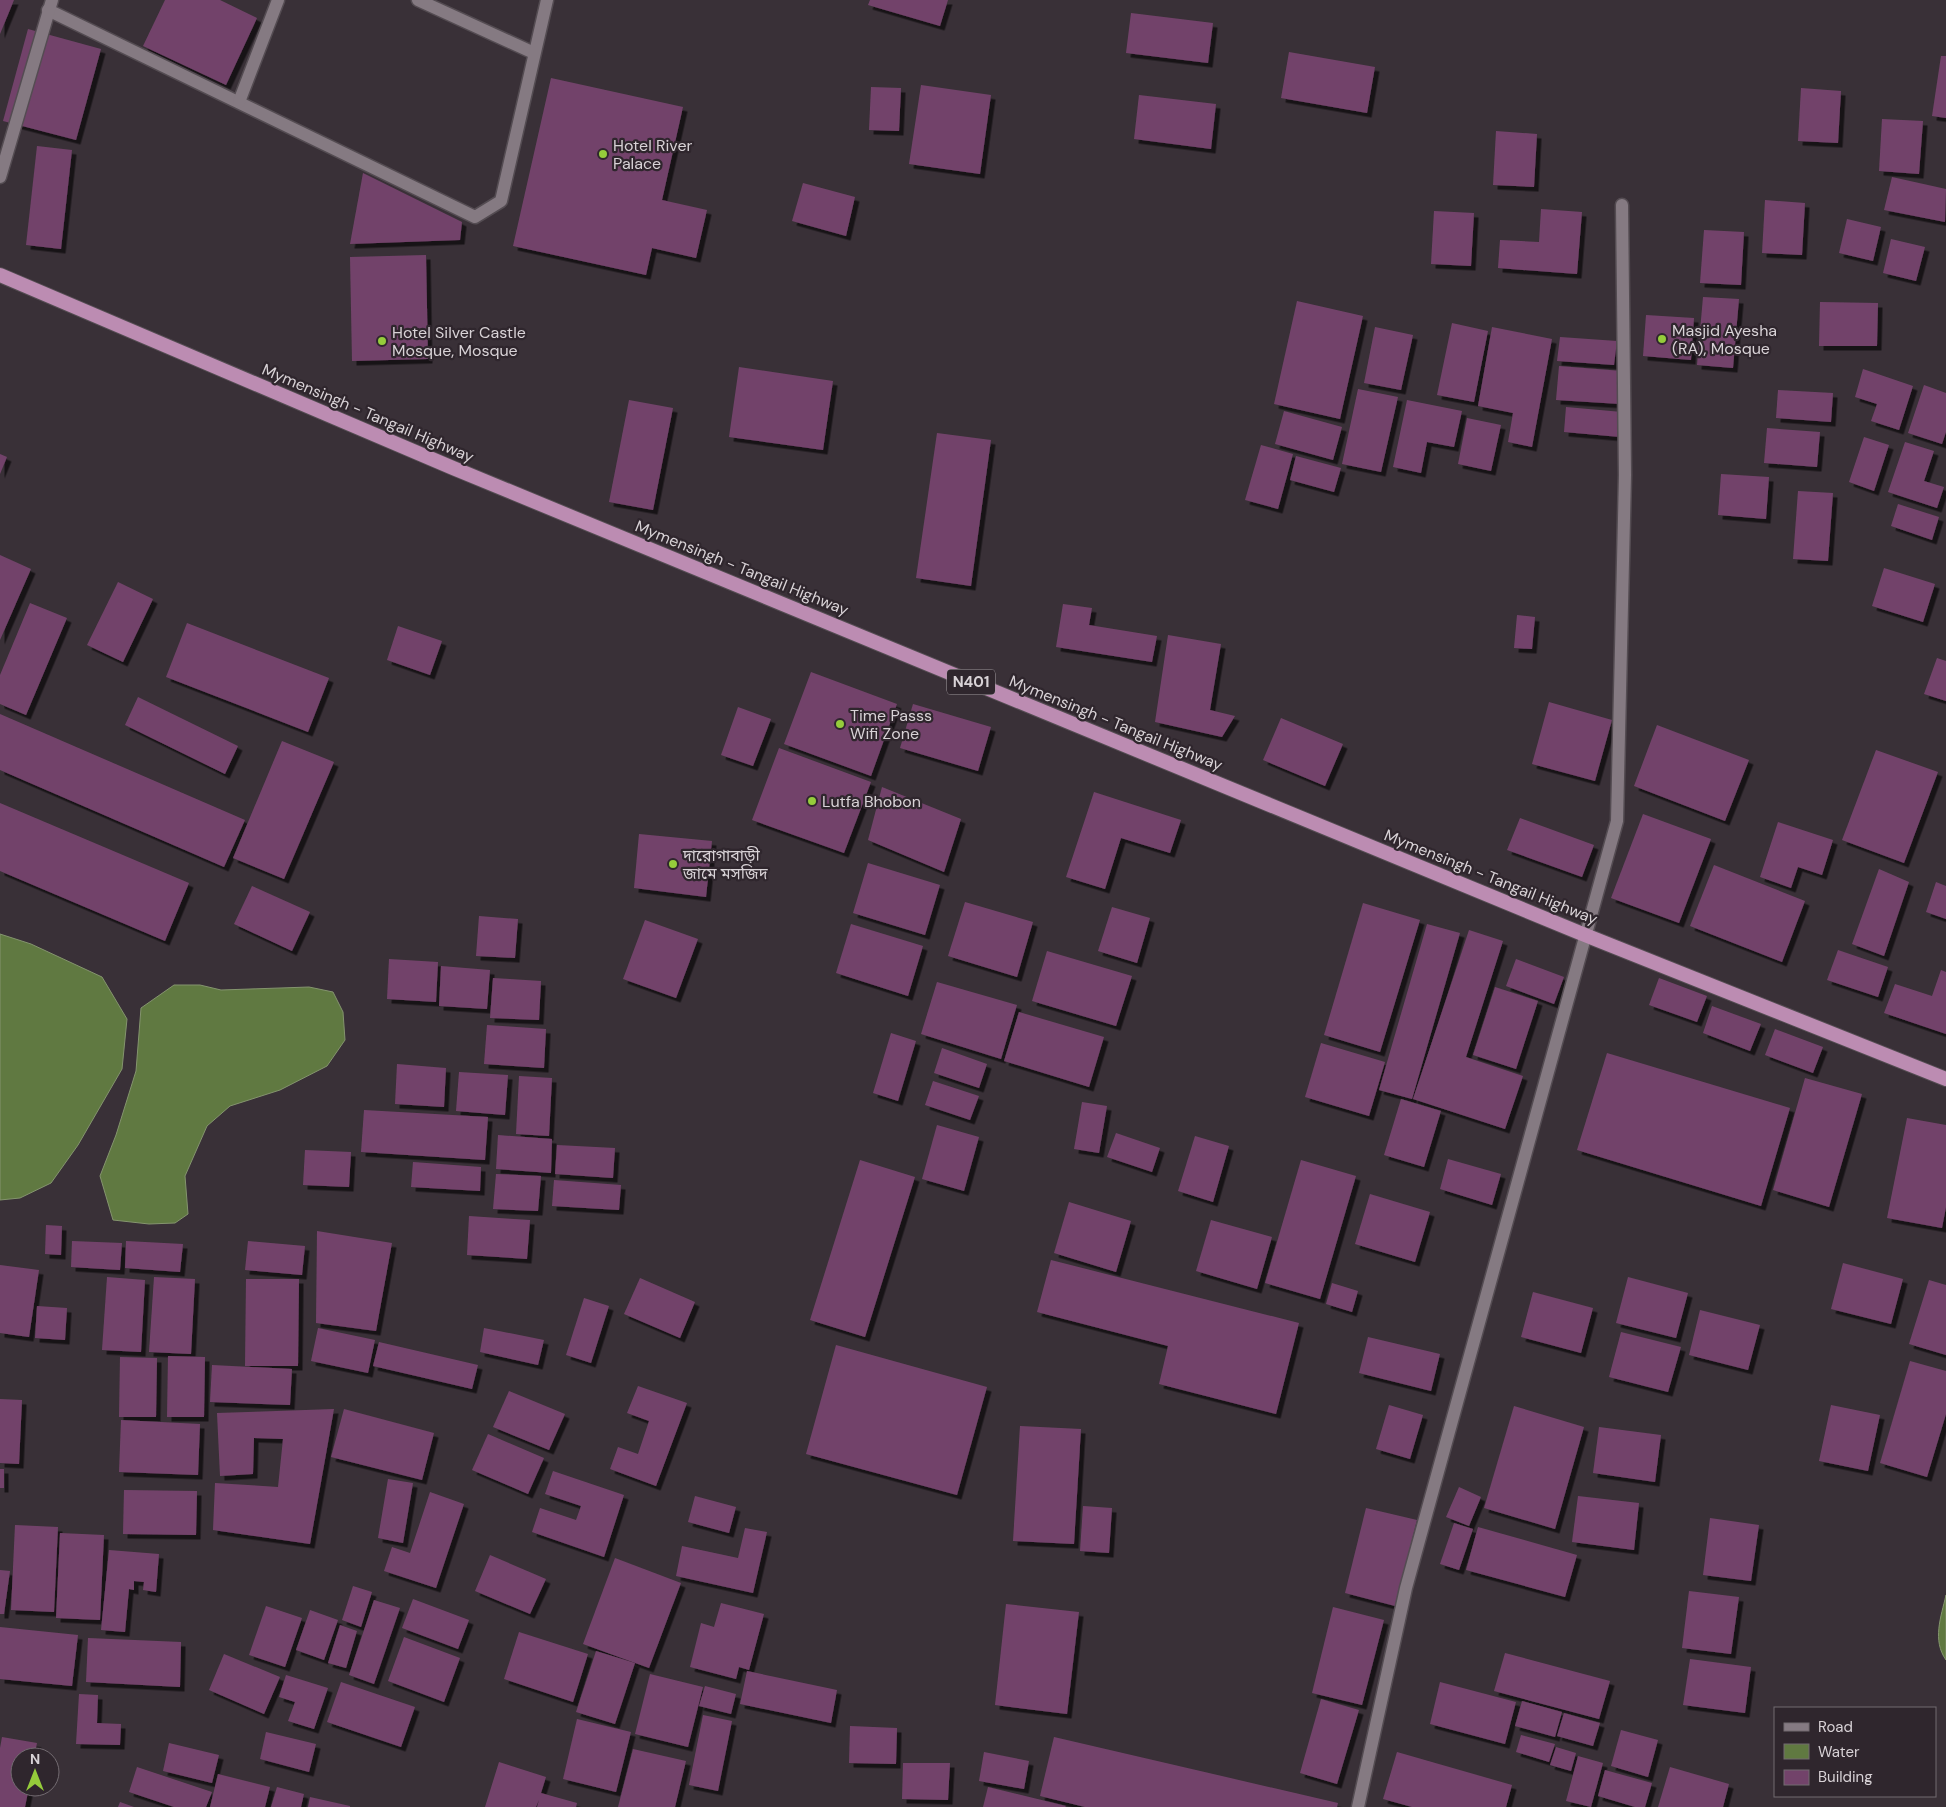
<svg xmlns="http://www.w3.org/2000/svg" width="1946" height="1807" font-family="'DM Sans','Noto Sans Bengali',sans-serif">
	<defs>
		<filter id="shadow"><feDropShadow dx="4.5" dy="4.5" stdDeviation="0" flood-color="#0009"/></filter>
	</defs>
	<rect width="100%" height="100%" fill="#393037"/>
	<g fill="#607941" stroke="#84946e">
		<polygon points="0,934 31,944 102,977 127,1019 122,1069 78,1145 51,1183 20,1198 0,1200"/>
		<polygon points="174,985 200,985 221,990 309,987 333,992 343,1012 345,1040 327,1066 280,1090 230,1106 207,1126 185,1176 188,1214 175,1223 149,1224 113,1220 100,1176 116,1135 136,1071 141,1008"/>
		<path d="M 1946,1595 L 1946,1660 C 1932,1640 1941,1617 1946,1595 Z"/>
	</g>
	<g fill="#72436a" filter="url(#shadow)">
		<polygon points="0,0 14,0 0,34"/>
		<polygon points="165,0 220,0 257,18 226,85 143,46"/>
		<polygon points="870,0 948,0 940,26 868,5"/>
		<polygon points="1131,13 1213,23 1208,63 1126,53"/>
		<polygon points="28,29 101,49 76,140 3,121"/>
		<polygon points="1289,52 1375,67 1367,113 1281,98"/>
		<polygon points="1941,56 1946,56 1946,118 1932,116"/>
		<polygon points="551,78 683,107 662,200 707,210 696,258 652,248 646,275 513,246"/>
		<polygon points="921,85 991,95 980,174 909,164"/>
		<polygon points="871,87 901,88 899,131 869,130"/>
		<polygon points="1801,88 1841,91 1838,143 1798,141"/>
		<polygon points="1139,95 1216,104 1211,149 1134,139"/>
		<polygon points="1882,119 1923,121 1919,174 1879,171"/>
		<polygon points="1496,131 1537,134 1534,187 1493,185"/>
		<polygon points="37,146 72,150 61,249 26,245"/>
		<polygon points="363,173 462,222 460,240 350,244"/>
		<polygon points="1892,177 1946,189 1945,222 1884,210"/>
		<polygon points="803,183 855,197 846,236 792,221"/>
		<polygon points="1765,200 1805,203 1802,255 1762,253"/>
		<polygon points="1541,209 1582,212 1577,274 1498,268 1500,240 1539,242"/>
		<polygon points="1434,211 1474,213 1471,266 1431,264"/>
		<polygon points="1847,219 1881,227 1873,261 1839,253"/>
		<polygon points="1704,230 1744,232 1741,285 1700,283"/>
		<polygon points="1891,239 1925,247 1916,281 1883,273"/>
		<polygon points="426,255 428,359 352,361 350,257"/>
		<polygon points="1703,297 1739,299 1733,368 1697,365"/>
		<polygon points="1297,301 1363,316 1340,419 1274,404"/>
		<polygon points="1820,302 1878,303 1877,346 1819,346"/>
		<polygon points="1646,315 1694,318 1691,360 1643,356"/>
		<polygon points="1452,323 1488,331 1474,402 1437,395"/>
		<polygon points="1375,327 1413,335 1401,390 1364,383"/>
		<polygon points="1492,327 1552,339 1532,447 1508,442 1513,413 1478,406"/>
		<polygon points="1560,337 1617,341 1614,365 1557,361"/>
		<polygon points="1559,366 1622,371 1620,404 1556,400"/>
		<polygon points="739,367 833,381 823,450 729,437"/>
		<polygon points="1863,369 1913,386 1899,430 1871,421 1877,404 1855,397"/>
		<polygon points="1924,385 1946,393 1946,432 1942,444 1908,433"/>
		<polygon points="1358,389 1398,397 1381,472 1342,464"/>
		<polygon points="1778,390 1833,393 1831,422 1776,418"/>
		<polygon points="629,400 673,408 653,510 609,502"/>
		<polygon points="1407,400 1462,411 1454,447 1427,442 1421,473 1393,467"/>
		<polygon points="1566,407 1622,412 1620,437 1564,432"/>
		<polygon points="1284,411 1342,427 1333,460 1275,444"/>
		<polygon points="1467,418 1501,425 1491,471 1458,464"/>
		<polygon points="1767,428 1820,432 1817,467 1764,463"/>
		<polygon points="937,433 991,440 971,586 916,578"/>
		<polygon points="1864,437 1889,445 1874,491 1849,482"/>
		<polygon points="1905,442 1934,451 1924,481 1944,487 1937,508 1888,492"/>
		<polygon points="1261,445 1293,454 1278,509 1245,500"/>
		<polygon points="0,454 7,457 0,474"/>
		<polygon points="1296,456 1341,468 1334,492 1290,480"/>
		<polygon points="1721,474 1769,477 1766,519 1718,515"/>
		<polygon points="1798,491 1833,493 1828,561 1793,559"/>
		<polygon points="1898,504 1939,517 1932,540 1891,526"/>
		<polygon points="0,555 31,569 0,640"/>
		<polygon points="1884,568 1935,584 1923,622 1872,606"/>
		<polygon points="118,582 153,599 123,662 87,645"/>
		<polygon points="30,603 67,618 26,715 0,704 0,675"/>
		<polygon points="1063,604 1092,608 1089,625 1157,636 1152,662 1056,647"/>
		<polygon points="1517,615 1535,617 1532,649 1514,648"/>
		<polygon points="187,623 329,678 308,732 166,677"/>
		<polygon points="398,626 442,641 430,675 387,660"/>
		<polygon points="1168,635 1221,644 1210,710 1235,716 1222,737 1155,722"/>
		<polygon points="1937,658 1946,661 1946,701 1924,694"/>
		<polygon points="811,672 897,704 871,776 784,744"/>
		<polygon points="138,697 238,746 225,774 125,725"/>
		<polygon points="1549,702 1612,720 1595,781 1532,764"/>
		<polygon points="913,704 991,727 978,771 900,748"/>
		<polygon points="738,707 771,719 753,766 721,755"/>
		<polygon points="0,714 245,820 224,867 0,770"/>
		<polygon points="1281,718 1343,744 1325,786 1263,760"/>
		<polygon points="1657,725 1749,760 1725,821 1634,786"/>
		<polygon points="282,741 334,762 284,879 233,858"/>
		<polygon points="779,748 871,782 844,853 752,820"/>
		<polygon points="1876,750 1938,772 1904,863 1842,840"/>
		<polygon points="882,787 961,819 944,872 868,840"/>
		<polygon points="1094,792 1181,820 1170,853 1121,838 1105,889 1066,877"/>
		<polygon points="0,803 189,883 165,941 0,871"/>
		<polygon points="1643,814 1711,839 1679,923 1611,898"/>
		<polygon points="1520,818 1594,845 1582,877 1507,850"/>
		<polygon points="1778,822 1833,840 1822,875 1798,867 1791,888 1760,877"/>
		<polygon points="639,834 712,841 706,897 634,888"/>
		<polygon points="868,863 940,885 925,935 853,913"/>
		<polygon points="1714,865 1805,901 1782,962 1690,926"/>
		<polygon points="1879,869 1909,882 1884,956 1852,944"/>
		<polygon points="1936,882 1946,886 1946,919 1926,912"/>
		<polygon points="252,886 310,912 292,951 234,924"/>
		<polygon points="965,902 1033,922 1017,977 948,956"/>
		<polygon points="1363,903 1420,920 1380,1052 1324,1035"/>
		<polygon points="1112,907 1150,918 1137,963 1098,951"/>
		<polygon points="479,916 518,919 515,958 476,956"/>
		<polygon points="645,920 698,939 676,998 623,979"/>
		<polygon points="851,924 923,946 908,996 836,973"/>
		<polygon points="1427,924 1460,933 1412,1099 1379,1090"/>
		<polygon points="1469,930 1503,941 1466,1057 1523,1076 1505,1129 1413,1099"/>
		<polygon points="1838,950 1888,967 1878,997 1827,980"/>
		<polygon points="1047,951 1132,976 1116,1026 1032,1001"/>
		<polygon points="389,959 438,962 436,1002 387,999"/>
		<polygon points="1516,959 1564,977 1554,1004 1506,986"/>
		<polygon points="441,966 490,970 487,1009 439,1006"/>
		<polygon points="1941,970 1946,972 1946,1034 1884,1013 1895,984 1932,996"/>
		<polygon points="493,978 541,981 539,1020 490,1018"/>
		<polygon points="1659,978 1707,996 1697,1022 1649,1005"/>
		<polygon points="937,982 1017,1005 1001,1059 921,1034"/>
		<polygon points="1495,987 1538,1001 1516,1069 1473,1055"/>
		<polygon points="1712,1006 1761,1024 1750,1051 1703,1033"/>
		<polygon points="1019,1012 1104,1037 1089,1087 1004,1061"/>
		<polygon points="487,1025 546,1029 544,1068 484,1064"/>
		<polygon points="1775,1029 1823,1047 1813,1073 1765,1055"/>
		<polygon points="891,1033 916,1041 898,1101 873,1093"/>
		<polygon points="1321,1043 1385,1062 1369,1116 1305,1097"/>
		<polygon points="942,1048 987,1064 979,1088 934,1073"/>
		<polygon points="1607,1053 1790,1108 1761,1206 1577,1150"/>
		<polygon points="397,1064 446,1068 444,1107 395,1104"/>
		<polygon points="459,1072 508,1075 505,1115 456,1111"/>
		<polygon points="519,1076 552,1078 549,1136 516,1134"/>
		<polygon points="1805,1078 1862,1094 1829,1207 1773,1190"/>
		<polygon points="933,1081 979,1096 970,1120 925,1105"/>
		<polygon points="1401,1099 1441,1111 1424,1167 1384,1155"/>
		<polygon points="1082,1102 1107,1106 1099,1153 1074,1149"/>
		<polygon points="364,1110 488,1117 485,1160 361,1152"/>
		<polygon points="1907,1118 1946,1125 1946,1207 1942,1228 1887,1218"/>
		<polygon points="937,1125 979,1137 964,1191 922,1179"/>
		<polygon points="1116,1133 1160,1148 1152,1172 1107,1157"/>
		<polygon points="498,1135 552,1139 551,1173 496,1169"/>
		<polygon points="1195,1136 1229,1146 1213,1202 1178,1191"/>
		<polygon points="557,1145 615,1148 613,1178 555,1174"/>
		<polygon points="305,1150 351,1152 349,1187 303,1185"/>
		<polygon points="1448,1159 1501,1174 1492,1205 1440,1189"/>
		<polygon points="860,1160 915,1177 865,1337 810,1320"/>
		<polygon points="1301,1160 1356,1176 1320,1299 1265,1283"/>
		<polygon points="413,1162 481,1167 480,1191 411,1187"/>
		<polygon points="496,1174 541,1176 538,1211 493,1209"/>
		<polygon points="554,1180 621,1185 619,1210 552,1206"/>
		<polygon points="1370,1194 1430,1212 1415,1262 1355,1244"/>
		<polygon points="1069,1202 1131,1221 1116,1272 1054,1253"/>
		<polygon points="469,1216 530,1220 527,1259 467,1255"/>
		<polygon points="1211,1220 1272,1237 1257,1289 1196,1271"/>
		<polygon points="46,1225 62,1226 61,1255 45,1254"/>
		<polygon points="317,1231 392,1243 376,1331 316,1323"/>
		<polygon points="72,1241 122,1243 120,1270 71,1267"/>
		<polygon points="126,1241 183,1244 180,1272 125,1268"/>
		<polygon points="248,1241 305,1246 302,1275 245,1270"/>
		<polygon points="1051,1260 1299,1323 1276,1414 1159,1384 1168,1346 1037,1312"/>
		<polygon points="1843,1263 1903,1279 1891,1324 1831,1309"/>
		<polygon points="0,1265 39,1270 29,1337 0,1333"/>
		<polygon points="107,1277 145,1280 141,1352 102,1350"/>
		<polygon points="154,1277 195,1279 191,1354 149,1352"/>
		<polygon points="1628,1277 1688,1293 1676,1338 1616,1323"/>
		<polygon points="640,1278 695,1302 680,1338 624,1314"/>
		<polygon points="246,1279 299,1279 298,1366 245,1366"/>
		<polygon points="1929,1280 1946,1285 1946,1355 1909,1344"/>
		<polygon points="1332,1283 1358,1291 1352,1312 1326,1304"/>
		<polygon points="1533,1292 1593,1308 1581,1353 1521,1337"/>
		<polygon points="584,1298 609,1306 591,1363 566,1355"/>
		<polygon points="37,1306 67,1308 65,1340 35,1338"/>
		<polygon points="1700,1310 1760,1325 1748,1370 1689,1355"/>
		<polygon points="318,1328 375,1340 368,1373 311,1361"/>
		<polygon points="484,1328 544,1340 538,1365 480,1352"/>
		<polygon points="1621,1332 1681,1347 1668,1392 1609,1377"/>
		<polygon points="1368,1337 1440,1354 1431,1391 1359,1373"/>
		<polygon points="379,1342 478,1365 472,1389 373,1366"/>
		<polygon points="836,1345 987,1387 957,1495 806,1454"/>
		<polygon points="168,1356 205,1357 204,1417 167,1417"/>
		<polygon points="120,1357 157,1358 156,1417 119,1417"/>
		<polygon points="1910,1361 1946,1371 1946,1414 1927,1477 1880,1463"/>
		<polygon points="212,1365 292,1369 290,1405 210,1402"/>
		<polygon points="638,1386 687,1403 656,1486 610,1469 618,1447 638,1454 649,1421 627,1413"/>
		<polygon points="509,1391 565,1414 549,1450 493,1427"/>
		<polygon points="0,1399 22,1400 19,1464 0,1463"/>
		<polygon points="1389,1405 1423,1415 1410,1459 1376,1449"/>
		<polygon points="1831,1405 1880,1415 1868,1471 1819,1461"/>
		<polygon points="1514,1406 1584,1427 1555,1529 1484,1508"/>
		<polygon points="334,1409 310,1544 213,1530 215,1483 278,1487 283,1439 254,1438 253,1474 220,1476 217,1413"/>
		<polygon points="344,1409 434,1433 422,1480 331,1457"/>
		<polygon points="121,1420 200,1424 198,1475 119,1472"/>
		<polygon points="1020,1426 1081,1429 1074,1544 1013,1541"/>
		<polygon points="1599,1427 1661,1435 1655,1482 1593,1473"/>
		<polygon points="488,1434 544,1458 528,1494 472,1470"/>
		<rect x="0" y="1469" width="4" height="19"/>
		<polygon points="553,1471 624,1495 604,1557 532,1532 540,1508 576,1520 581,1506 545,1494"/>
		<polygon points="388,1479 413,1483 403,1543 378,1538"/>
		<polygon points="1459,1487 1481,1497 1469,1526 1446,1517"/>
		<polygon points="124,1490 197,1491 196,1535 123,1534"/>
		<polygon points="430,1492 464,1504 436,1588 384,1571 392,1547 410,1553"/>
		<polygon points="695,1496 736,1507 729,1533 688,1522"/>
		<polygon points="1578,1496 1639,1503 1634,1550 1572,1542"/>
		<polygon points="1083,1506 1112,1508 1109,1553 1080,1551"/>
		<polygon points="1366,1508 1417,1520 1395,1606 1345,1593"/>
		<polygon points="1710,1518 1759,1525 1751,1581 1703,1575"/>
		<polygon points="1454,1523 1473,1529 1459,1570 1440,1564"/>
		<polygon points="15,1525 58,1527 54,1612 11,1610"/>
		<polygon points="1478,1527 1577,1555 1565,1597 1466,1570"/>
		<polygon points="745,1528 767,1532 753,1593 676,1576 682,1546 738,1558"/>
		<polygon points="60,1533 104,1535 100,1620 56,1618"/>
		<polygon points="109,1550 159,1554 156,1592 143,1590 144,1582 134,1581 134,1590 129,1589 125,1632 101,1630"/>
		<polygon points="490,1555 546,1579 530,1614 475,1591"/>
		<polygon points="615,1558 681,1583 649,1668 583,1644"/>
		<polygon points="0,1570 10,1571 4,1614 0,1614"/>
		<polygon points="353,1586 372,1592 361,1627 342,1620"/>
		<polygon points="1689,1591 1739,1597 1731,1654 1682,1648"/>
		<polygon points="413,1599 469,1620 458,1649 402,1628"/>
		<polygon points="374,1600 400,1608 374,1684 349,1675"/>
		<polygon points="721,1603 764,1614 749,1670 739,1667 736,1679 690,1667 701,1623 714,1627"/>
		<polygon points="1006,1604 1079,1612 1067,1714 995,1705"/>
		<polygon points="266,1606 302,1618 285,1667 249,1655"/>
		<polygon points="1333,1607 1384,1620 1362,1705 1312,1693"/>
		<polygon points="310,1610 338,1620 324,1660 296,1650"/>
		<polygon points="340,1625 357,1631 346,1668 328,1663"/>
		<polygon points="0,1627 78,1635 72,1686 0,1679"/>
		<polygon points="519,1632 588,1654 573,1702 504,1679"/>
		<polygon points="404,1637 460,1658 444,1702 388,1681"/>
		<polygon points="88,1638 181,1642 180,1687 86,1682"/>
		<polygon points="596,1651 635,1663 615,1724 576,1712"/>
		<polygon points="1505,1653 1610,1681 1599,1719 1494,1691"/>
		<polygon points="224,1654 280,1677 264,1714 209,1690"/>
		<polygon points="1690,1659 1751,1667 1745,1713 1683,1705"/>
		<polygon points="747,1671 837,1690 831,1723 740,1704"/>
		<polygon points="650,1674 703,1687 688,1747 635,1734"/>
		<polygon points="286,1675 328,1688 314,1729 288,1721 295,1702 279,1697"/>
		<polygon points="341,1682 415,1707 401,1747 327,1722"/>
		<polygon points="1440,1682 1516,1702 1505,1744 1430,1724"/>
		<polygon points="705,1686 736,1694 731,1714 699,1706"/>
		<polygon points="79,1694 98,1695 97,1723 121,1724 120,1745 76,1744"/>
		<polygon points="1321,1699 1359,1710 1337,1784 1300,1773"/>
		<polygon points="1522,1701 1562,1712 1555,1737 1515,1726"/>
		<polygon points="1564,1713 1600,1723 1593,1746 1557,1736"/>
		<polygon points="703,1715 732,1721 718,1791 689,1785"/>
		<polygon points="577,1719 631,1732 616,1792 563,1779"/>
		<polygon points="850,1726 897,1728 896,1764 849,1763"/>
		<polygon points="1621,1730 1658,1740 1648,1777 1611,1766"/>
		<polygon points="266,1732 316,1744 309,1772 260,1759"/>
		<polygon points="1521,1735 1555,1744 1549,1762 1516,1752"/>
		<polygon points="2,1737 37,1743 34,1757 20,1757 20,1787 29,1787 25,1807 0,1807 0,1748"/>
		<polygon points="1054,1737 1338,1803 1337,1807 1085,1807 1040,1796"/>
		<polygon points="169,1743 219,1755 212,1783 163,1771"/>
		<polygon points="1556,1747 1576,1753 1571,1771 1550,1765"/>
		<polygon points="633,1749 686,1761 675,1807 618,1807"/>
		<polygon points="984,1752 1029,1761 1024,1789 979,1781"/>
		<polygon points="1397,1752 1512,1785 1506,1807 1412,1807 1383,1799"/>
		<polygon points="1578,1756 1603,1763 1591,1807 1566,1801"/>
		<polygon points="499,1762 546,1777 541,1793 577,1803 576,1807 537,1807 539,1800 536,1807 485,1807"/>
		<polygon points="903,1763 950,1763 948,1800 902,1799"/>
		<polygon points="137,1767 212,1792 206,1807 174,1807 129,1792"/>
		<polygon points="1670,1767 1729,1784 1723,1807 1658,1807"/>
		<polygon points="1605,1770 1652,1783 1645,1807 1635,1807 1598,1796"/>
		<polygon points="218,1774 270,1787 265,1807 210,1807"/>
		<polygon points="277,1787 304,1794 301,1807 271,1807"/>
		<polygon points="988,1787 1066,1806 1065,1807 983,1807"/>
		<polygon points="310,1797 350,1806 350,1807 308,1807"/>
		<polygon points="120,1802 134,1807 118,1807"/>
	</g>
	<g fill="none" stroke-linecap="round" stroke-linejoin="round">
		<defs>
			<g id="service">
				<polyline points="418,0 534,53"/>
				<polyline points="48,10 475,217 501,201 547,0"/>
				<polyline points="239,102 278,0"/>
				<polyline points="0,177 52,0"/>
			</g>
			<polyline id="minor" points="1358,1807 1406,1588 1617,821 1625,475 1622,205"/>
			<polyline id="trunk" points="0,275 453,468 1585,935 1946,1079"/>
		</defs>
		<use href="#service" stroke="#544c52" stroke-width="15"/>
		<use href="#minor" stroke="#544c52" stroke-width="15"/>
		<use href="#trunk" stroke="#544c52" stroke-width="16"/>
		<use href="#service" stroke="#857a82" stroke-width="12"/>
		<use href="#minor" stroke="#857a82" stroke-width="12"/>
		<use href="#trunk" stroke="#bc8cb2" stroke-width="14"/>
	</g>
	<g fill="#95cc3b" stroke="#2f262d" stroke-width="2">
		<circle cx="603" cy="154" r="5"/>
		<circle cx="1662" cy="339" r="5"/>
		<circle cx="382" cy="341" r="5"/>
		<circle cx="840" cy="724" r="5"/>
		<circle cx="812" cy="801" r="5"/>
		<circle cx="673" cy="864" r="5"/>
	</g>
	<g text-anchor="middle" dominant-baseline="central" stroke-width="4.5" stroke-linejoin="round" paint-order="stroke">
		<rect fill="#2f262d" stroke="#a59ea3" stroke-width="1" x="947" y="669.5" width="48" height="25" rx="4"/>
		<g font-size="15" font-weight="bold" fill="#d8d2d6">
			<text x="971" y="682">N401</text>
		</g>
		<g font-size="16" fill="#d8d2d6" stroke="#2f262d" text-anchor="start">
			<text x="613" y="145">Hotel River<tspan x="613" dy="18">Palace</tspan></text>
			<text x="1672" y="330">Masjid Ayesha<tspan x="1672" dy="18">(RA), Mosque</tspan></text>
			<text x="392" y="332">Hotel Silver Castle<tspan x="392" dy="18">Mosque, Mosque</tspan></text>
			<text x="850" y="715">Time Passs<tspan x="850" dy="18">Wifi Zone</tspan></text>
			<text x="822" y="801">Lutfa Bhobon</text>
			<text x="683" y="855">দারোগাবাড়ী<tspan x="683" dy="18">জামে মসজিদ</tspan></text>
		</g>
		<g font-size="16" fill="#d8d2d6" stroke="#2f262d">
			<text transform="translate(368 413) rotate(23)">Mymensingh - Tangail Highway</text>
			<text transform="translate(742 568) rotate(22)">Mymensingh - Tangail Highway</text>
			<text transform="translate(1116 723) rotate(22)">Mymensingh - Tangail Highway</text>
			<text transform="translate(1491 877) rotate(22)">Mymensingh - Tangail Highway</text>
		</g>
	</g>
	<rect x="1774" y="1707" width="162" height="90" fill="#2f262d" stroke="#736b71"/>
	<rect x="1784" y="1723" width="25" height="8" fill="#857a82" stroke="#736b71"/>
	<text x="1818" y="1732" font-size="15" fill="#d8d2d6">Road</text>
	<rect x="1784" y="1744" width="25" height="15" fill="#607941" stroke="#736b71"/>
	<text x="1818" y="1757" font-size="15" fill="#d8d2d6">Water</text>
	<rect x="1784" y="1770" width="25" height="15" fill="#72436a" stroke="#736b71"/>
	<text x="1818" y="1782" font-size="15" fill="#d8d2d6">Building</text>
	<g transform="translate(35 1772)"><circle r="24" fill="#2f262d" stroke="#736b71"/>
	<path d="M0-4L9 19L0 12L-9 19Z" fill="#95cc3b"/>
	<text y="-8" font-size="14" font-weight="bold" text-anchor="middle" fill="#d8d2d6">N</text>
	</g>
</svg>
